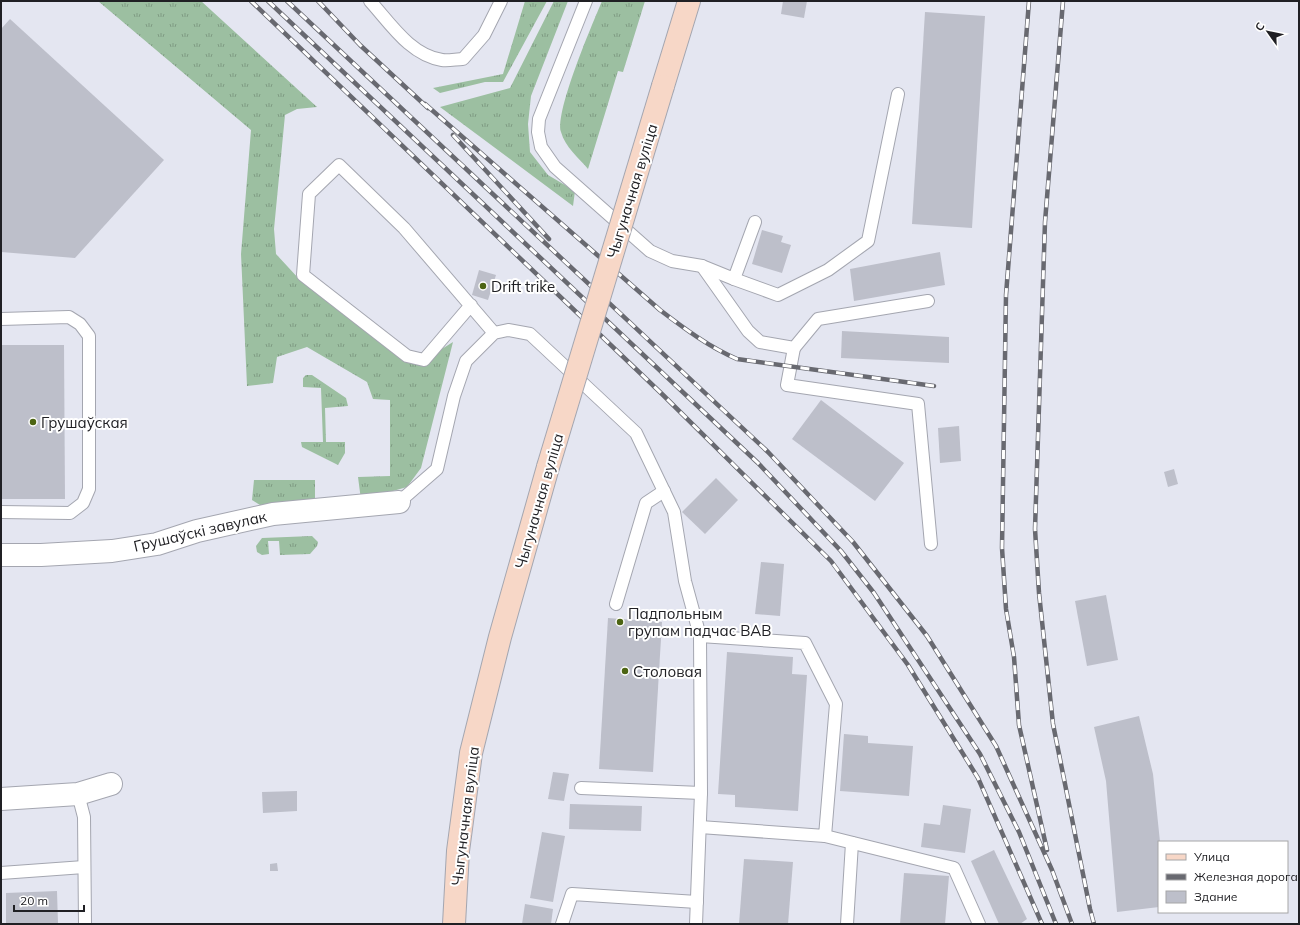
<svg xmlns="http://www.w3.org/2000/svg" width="1300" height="925" font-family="Mulish,sans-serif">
	<defs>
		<pattern id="grass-tufts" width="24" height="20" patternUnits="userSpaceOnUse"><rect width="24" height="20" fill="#9cbfa1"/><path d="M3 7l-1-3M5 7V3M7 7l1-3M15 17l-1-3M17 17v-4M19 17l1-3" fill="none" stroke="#7f9b83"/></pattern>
	</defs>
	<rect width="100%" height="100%" fill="#e4e6f1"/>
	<g fill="url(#grass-tufts)">
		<polygon points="98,1 201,1 317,107 297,109 285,115 274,229 276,254 300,280 406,356 429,357 453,342 421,468 407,487 361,500 358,477 390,476 390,400 373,399 367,382 307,347 277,357 273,383 247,386 241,254 251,130"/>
		<polygon points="525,1 547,1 503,82 485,82 440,93 433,88 503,74"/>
		<polygon points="554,1 568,1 531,96 528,124 530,152 548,175 575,191 573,206 440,107 510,88"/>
		<path d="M 602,1 L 645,1 L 623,72 L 618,71 L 588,169 C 579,158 565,147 561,132 C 555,111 592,25 602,1 Z"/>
		<polygon points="306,375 312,375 346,398 348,406 325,408 326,442 345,442 345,453 338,465 302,447 301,442 323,442 321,388 303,387 303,378"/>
		<polygon points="254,480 315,480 315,500 260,505 252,500"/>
		<polygon points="312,536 318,542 317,546 310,554 280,555 279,541 268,541 269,554 262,555 257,552 256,546 262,538"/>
	</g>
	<g fill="#bdbfca">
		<polygon points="783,1 807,1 804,18 781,14"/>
		<polygon points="925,12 985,16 972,228 912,224"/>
		<polygon points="10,19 164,160 75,258 1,252 1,29"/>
		<polygon points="762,230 783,236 781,242 791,245 782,273 752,264"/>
		<polygon points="940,252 945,285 854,301 850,269"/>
		<polygon points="479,270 496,275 488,300 472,295"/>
		<polygon points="842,331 949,337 949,363 841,358"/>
		<polygon points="1,345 64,345 65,499 1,499"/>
		<polygon points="821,400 904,463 875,501 792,439"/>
		<polygon points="959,426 961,461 940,463 938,428"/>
		<polygon points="1174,469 1178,484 1168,487 1164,472"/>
		<polygon points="716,478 738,500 705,534 682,512"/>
		<polygon points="761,562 784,564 780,616 755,614"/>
		<polygon points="1106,595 1118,660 1087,666 1075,601"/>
		<polygon points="608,618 662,622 653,772 599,769"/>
		<polygon points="727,652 793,657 792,674 807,675 798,811 735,807 735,795 718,794"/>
		<polygon points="1139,716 1153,774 1160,842 1159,907 1117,912 1106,781 1094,727"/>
		<polygon points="844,734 868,736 868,743 913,746 909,796 840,791"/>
		<polygon points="553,772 569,774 564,801 548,799"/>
		<polygon points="297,791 297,811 263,813 262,792"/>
		<polygon points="570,804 642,806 641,831 569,829"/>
		<polygon points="943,805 971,809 965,853 921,847 924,823 940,825"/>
		<polygon points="542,832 565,836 553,902 530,898"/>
		<polygon points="994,850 1027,919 1020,924 999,924 971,861"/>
		<polygon points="744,859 793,862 788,924 739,924"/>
		<polygon points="277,863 278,871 270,871 270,864"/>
		<polygon points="904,873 949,876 945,924 900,924"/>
		<polygon points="57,891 58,924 6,924 6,893"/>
		<polygon points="525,904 553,909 551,924 522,924"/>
	</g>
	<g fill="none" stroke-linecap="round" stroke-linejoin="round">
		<defs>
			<g id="service">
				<path d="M 370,1 C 390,23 410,55 442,60 C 448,61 457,59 463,59 L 484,35 L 501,1"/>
				<polyline points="586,1 539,119 538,132 541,147 555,167 650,251 672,261 702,266 734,279 755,222"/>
				<polyline points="702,266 748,331 760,342 794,348 818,319 928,301"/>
				<polyline points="734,279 778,295 828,270 868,241 898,94"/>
				<polyline points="471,305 424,360 407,356 303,275 309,194 339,165 404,228 494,333"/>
				<polyline points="1,319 69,317 80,324 89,336 89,489 83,503 70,513 1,512"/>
				<polyline points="794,348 787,385 918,404 931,544"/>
				<polyline points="399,502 437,469 454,396 466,361 494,333 508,330 530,334 636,433 674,512 685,581 700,636 701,793 696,924"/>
				<polyline points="616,604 646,503 664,491"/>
				<polyline points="581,788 701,793"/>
				<polyline points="78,794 84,817 85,924"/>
				<polyline points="700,827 825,836 836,704 805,643 700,636"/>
				<polyline points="825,836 954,868 979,924"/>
				<polyline points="1,873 84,867"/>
				<polyline points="562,924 572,894 697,902"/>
				<polyline points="847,924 852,843"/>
			</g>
			<g id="minor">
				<polyline points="1,555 41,555 112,551 157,544 197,531 273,514 399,502"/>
				<polyline points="1,799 78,794 111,784"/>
			</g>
			<g id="secondary">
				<polyline points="663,86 689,1"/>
				<polyline points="454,924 458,851 471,753 500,637 548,467"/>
			</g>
		</defs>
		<use href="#service" stroke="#a4a6b0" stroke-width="14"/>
		<use href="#minor" stroke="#a4a6b0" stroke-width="24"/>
		<use href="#secondary" stroke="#a4a6b0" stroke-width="24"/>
		<use href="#service" stroke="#fff" stroke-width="12"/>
		<use href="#minor" stroke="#fff" stroke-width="22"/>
		<use href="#secondary" stroke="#f7d7c7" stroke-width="22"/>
		<defs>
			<g id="rail">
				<polyline points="251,1 662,394 831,561 908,665 978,778 1042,924"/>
				<polyline points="268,1 758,463 841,551 874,593 980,754 1019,832 1056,924"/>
				<polyline points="287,1 768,452 853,542 927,636 996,746 1052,870 1072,924"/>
				<polyline points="318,1 360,45 428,108"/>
				<polyline points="1029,1 1006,295 1002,548 1006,609 1014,657 1019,725 1047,850"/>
				<polyline points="1063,1 1045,222 1035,529 1039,593 1053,724 1090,909 1094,924"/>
				<path d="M 425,104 L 660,310 C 685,329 709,347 737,359 L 934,386"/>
				<polyline points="453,135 549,239"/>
			</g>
		</defs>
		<use href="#rail" stroke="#686970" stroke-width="4.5"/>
		<use href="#rail" stroke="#fff" stroke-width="3" stroke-dasharray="9" stroke-linecap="butt"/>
		<defs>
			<polyline id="secondary-bridge" points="548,467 663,86"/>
		</defs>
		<use href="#secondary-bridge" stroke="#a4a6b0" stroke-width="24" stroke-linecap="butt"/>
		<use href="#secondary-bridge" stroke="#f7d7c7" stroke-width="22"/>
	</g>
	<g fill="#4c6412" stroke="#fff" stroke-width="1.5">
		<circle cx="483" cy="286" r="4"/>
		<circle cx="33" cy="422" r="4"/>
		<circle cx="620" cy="622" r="4"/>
		<circle cx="625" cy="671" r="4"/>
	</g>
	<g text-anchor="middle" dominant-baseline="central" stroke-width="4" stroke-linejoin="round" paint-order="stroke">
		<g font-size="15" fill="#202024" stroke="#fff">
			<text transform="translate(632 191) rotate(-73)">Чыгуначная вуліца</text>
			<text transform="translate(539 501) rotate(-74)">Чыгуначная вуліца</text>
			<text transform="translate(200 531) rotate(-13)">Грушаўскі завулак</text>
			<text transform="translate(465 816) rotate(-83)">Чыгуначная вуліца</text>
		</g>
		<g font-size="15" fill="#202024" stroke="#fff" text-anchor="start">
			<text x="491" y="286">Drift trike</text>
			<text x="41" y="422">Грушаўская</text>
			<text x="628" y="613">Падпольным<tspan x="628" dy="17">групам падчас ВАВ</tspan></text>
			<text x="633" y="671">Столовая</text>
		</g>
	</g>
	<rect width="1300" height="925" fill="none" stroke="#202024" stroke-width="4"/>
	<rect x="1158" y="841" width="130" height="72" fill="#ffffff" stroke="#a6a6a7"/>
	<rect x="1166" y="854" width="20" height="6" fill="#f7d7c7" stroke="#a6a6a7"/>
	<text x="1194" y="861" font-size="12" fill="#202024">Улица</text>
	<rect x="1166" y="874" width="20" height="6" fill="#686970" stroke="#a6a6a7"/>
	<text x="1194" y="881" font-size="12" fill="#202024">Железная дорога</text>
	<rect x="1166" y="891" width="20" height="12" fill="#bdbfca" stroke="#a6a6a7"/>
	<text x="1194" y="901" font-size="12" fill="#202024">Здание</text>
	<g transform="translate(1268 32) rotate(303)" stroke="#ffffff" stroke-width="3" paint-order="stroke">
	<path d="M0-3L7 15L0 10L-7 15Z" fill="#202024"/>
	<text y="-6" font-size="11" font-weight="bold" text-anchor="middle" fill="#202024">С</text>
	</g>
	<path d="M14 905v6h70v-6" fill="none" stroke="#202024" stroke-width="2"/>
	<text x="20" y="905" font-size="12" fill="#202024" stroke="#ffffff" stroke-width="3" paint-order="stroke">20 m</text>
</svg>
